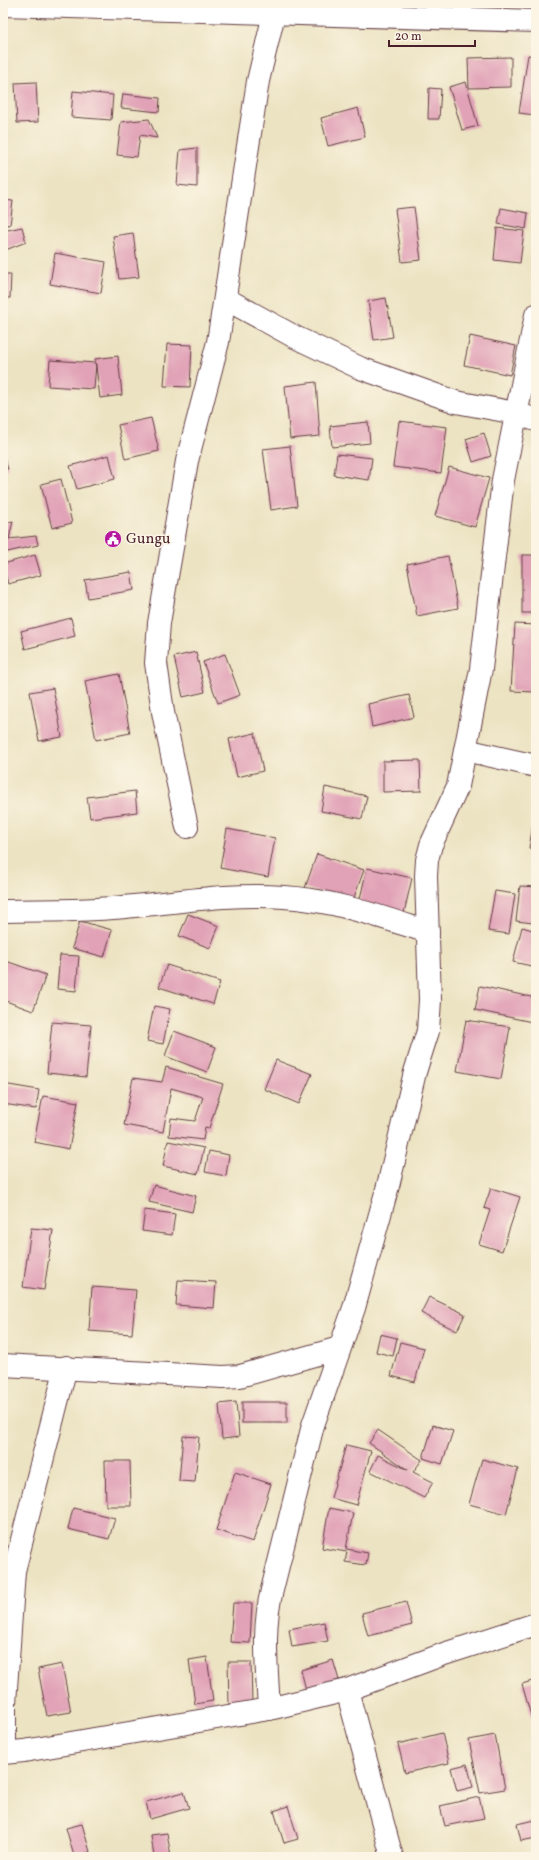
<svg xmlns="http://www.w3.org/2000/svg" width="539" height="1860" font-family="Vollkorn,serif">
	<rect width="100%" height="100%" fill="#fcf5e5"/>
	<filter id="ink" filterUnits="userSpaceOnUse"><feTurbulence type="fractalNoise" baseFrequency=".025" numOctaves="2"/><feDisplacementMap in="SourceGraphic" scale="8" xChannelSelector="R" yChannelSelector="G"/><feConvolveMatrix kernelMatrix="1 2 1 2 8 2 1 2 1" color-interpolation-filters="sRGB"/></filter>
	<filter id="wash" filterUnits="userSpaceOnUse"><feTurbulence type="fractalNoise" baseFrequency=".012" numOctaves="4" result="noise"/><feDisplacementMap in="SourceGraphic" scale="16" xChannelSelector="R" yChannelSelector="G"/><feGaussianBlur stdDeviation="0.9" result="paint"/><feColorMatrix in="noise" values="0 0 0 0 0 0 0 0 0 0 0 0 0 0 0 0 0 1.4 0 .05"/><feComposite in="paint" operator="in"/></filter>
	<g filter="url(#wash)">
		<rect width="100%" height="100%" fill="#ece3c2"/>
		<g id="blocks">
			<g fill="#e1a2b7">
				<polygon points="528,55 536,56 535,115 519,113"/>
				<polygon points="511,57 511,87 469,88 468,58"/>
				<polygon points="36,82 38,122 17,123 15,83"/>
				<polygon points="466,82 478,126 462,130 449,87"/>
				<polygon points="429,88 441,89 439,119 428,119"/>
				<polygon points="73,91 113,95 111,120 71,117"/>
				<polygon points="123,94 160,98 159,112 121,108"/>
				<polygon points="358,108 365,137 328,146 321,118"/>
				<polygon points="149,119 157,138 140,135 137,157 117,155 121,122"/>
				<polygon points="197,148 197,187 177,185 180,150"/>
				<polygon points="3,200 13,201 10,225 3,224"/>
				<polygon points="414,207 421,260 402,262 395,209"/>
				<polygon points="501,208 528,213 526,229 498,224"/>
				<polygon points="22,227 26,242 3,251 3,231"/>
				<polygon points="497,228 524,231 520,263 494,260"/>
				<polygon points="133,233 139,277 119,279 113,236"/>
				<polygon points="55,253 106,262 101,293 50,284"/>
				<polygon points="3,274 11,274 10,298 3,298"/>
				<polygon points="386,298 393,337 374,340 368,301"/>
				<polygon points="470,336 516,346 510,375 464,365"/>
				<polygon points="167,344 192,345 190,387 164,386"/>
				<polygon points="118,356 122,395 100,398 95,359"/>
				<polygon points="50,360 96,363 94,389 48,386"/>
				<polygon points="316,382 320,436 290,439 285,386"/>
				<polygon points="151,418 159,451 125,459 118,425"/>
				<polygon points="399,421 447,427 441,473 393,467"/>
				<polygon points="368,422 370,443 332,447 330,426"/>
				<polygon points="484,433 491,456 473,462 466,439"/>
				<polygon points="290,446 297,506 271,510 263,449"/>
				<polygon points="3,453 8,469 3,470"/>
				<polygon points="337,454 372,458 369,480 334,475"/>
				<polygon points="109,455 115,479 77,489 70,466"/>
				<polygon points="449,467 489,478 475,527 435,516"/>
				<polygon points="61,479 72,523 52,528 41,484"/>
				<polygon points="13,521 9,539 36,536 38,545 3,553 3,524"/>
				<polygon points="35,555 41,575 8,584 3,564"/>
				<rect x="522" y="555" width="14" height="58"/>
				<polygon points="448,556 458,608 417,616 407,564"/>
				<polygon points="131,572 134,590 88,598 85,580"/>
				<polygon points="71,618 75,636 25,649 21,631"/>
				<polygon points="515,624 536,625 536,692 511,691"/>
				<polygon points="196,652 205,692 183,697 174,657"/>
				<polygon points="225,654 240,695 218,703 203,662"/>
				<polygon points="119,674 130,733 96,740 85,681"/>
				<polygon points="53,688 62,737 39,741 30,692"/>
				<polygon points="409,695 414,717 372,727 368,704"/>
				<polygon points="255,733 263,771 237,777 229,739"/>
				<polygon points="420,760 421,791 383,792 383,761"/>
				<polygon points="325,787 367,796 362,819 321,811"/>
				<polygon points="135,791 137,812 90,818 87,797"/>
				<polygon points="533,824 536,824 536,849 529,848"/>
				<polygon points="227,829 275,838 268,877 220,868"/>
				<polygon points="317,854 364,870 352,903 305,888"/>
				<polygon points="367,868 412,878 404,913 359,903"/>
				<polygon points="520,886 536,887 533,923 516,921"/>
				<polygon points="495,891 515,894 509,934 488,931"/>
				<polygon points="188,914 219,926 210,948 179,936"/>
				<polygon points="80,921 112,930 104,957 72,948"/>
				<polygon points="522,927 536,931 536,967 513,962"/>
				<polygon points="60,955 79,956 76,991 57,989"/>
				<polygon points="3,960 46,975 33,1011 3,1000"/>
				<polygon points="167,965 220,982 213,1004 159,987"/>
				<polygon points="480,986 536,998 532,1022 475,1010"/>
				<polygon points="154,1006 170,1009 163,1044 147,1041"/>
				<polygon points="466,1020 510,1027 501,1079 457,1071"/>
				<polygon points="52,1022 91,1025 86,1077 47,1073"/>
				<polygon points="174,1031 216,1047 207,1072 165,1056"/>
				<polygon points="276,1060 312,1074 299,1104 264,1089"/>
				<polygon points="166,1067 223,1084 209,1128 205,1127 203,1140 169,1136 171,1118 195,1121 203,1097 171,1088 163,1132 124,1125 133,1078 162,1082"/>
				<polygon points="3,1084 39,1090 36,1109 3,1104"/>
				<polygon points="43,1096 78,1102 69,1149 34,1142"/>
				<polygon points="168,1141 204,1148 198,1174 163,1166"/>
				<polygon points="209,1151 229,1155 226,1176 205,1172"/>
				<polygon points="154,1185 196,1196 192,1212 149,1202"/>
				<polygon points="491,1188 520,1197 502,1251 479,1244 490,1210 484,1208"/>
				<polygon points="145,1210 175,1214 172,1235 142,1231"/>
				<polygon points="31,1228 53,1230 44,1290 23,1287"/>
				<polygon points="178,1280 216,1282 214,1308 176,1305"/>
				<polygon points="92,1287 136,1290 132,1334 89,1331"/>
				<polygon points="429,1297 465,1314 457,1331 421,1313"/>
				<polygon points="380,1334 397,1338 393,1356 376,1352"/>
				<polygon points="400,1342 424,1348 415,1382 391,1376"/>
				<polygon points="236,1402 239,1437 222,1439 219,1404"/>
				<rect x="242" y="1402" width="45" height="21"/>
				<polygon points="433,1425 453,1431 442,1464 423,1458"/>
				<polygon points="378,1430 422,1460 413,1472 433,1482 424,1498 370,1471 378,1455 408,1470 369,1443"/>
				<polygon points="183,1436 199,1437 195,1482 179,1481"/>
				<polygon points="346,1445 371,1451 356,1505 331,1498"/>
				<polygon points="482,1459 518,1469 506,1514 469,1504"/>
				<polygon points="105,1461 130,1461 131,1506 106,1506"/>
				<polygon points="235,1472 271,1484 253,1542 216,1530"/>
				<polygon points="73,1508 115,1518 109,1539 68,1529"/>
				<polygon points="329,1508 353,1513 346,1549 368,1553 366,1565 345,1562 347,1552 322,1548"/>
				<polygon points="406,1602 412,1625 368,1636 362,1613"/>
				<polygon points="233,1603 252,1603 250,1643 230,1642"/>
				<polygon points="324,1622 328,1641 292,1647 289,1629"/>
				<polygon points="207,1657 213,1701 195,1704 189,1660"/>
				<polygon points="333,1660 339,1680 306,1690 301,1670"/>
				<polygon points="228,1662 251,1662 252,1704 229,1704"/>
				<polygon points="62,1664 71,1712 47,1716 38,1669"/>
				<polygon points="536,1680 536,1722 533,1723 522,1684"/>
				<polygon points="442,1733 449,1763 405,1773 398,1744"/>
				<polygon points="495,1735 505,1789 480,1793 469,1740"/>
				<polygon points="467,1764 473,1787 457,1791 451,1768"/>
				<polygon points="184,1792 189,1808 150,1819 146,1802"/>
				<polygon points="479,1797 484,1818 445,1826 440,1806"/>
				<polygon points="288,1806 298,1839 284,1843 274,1811"/>
				<polygon points="534,1820 536,1838 521,1841 517,1824"/>
				<polygon points="82,1824 90,1852 74,1856 66,1828"/>
				<polygon points="167,1833 171,1857 154,1857 151,1835"/>
			</g>
		</g>
	</g>
	<g filter="url(#ink)">
		<use href="#blocks" fill-opacity="0" stroke="#623c42" stroke-width="1"/>
		<g fill="none" stroke-linecap="round" stroke-linejoin="round">
			<defs>
				<g id="minor">
					<polyline points="226,299 295,337 360,368 456,402 516,413 536,420"/>
					<polyline points="465,750 536,766"/>
					<polyline points="187,827 163,712 156,663 159,623 187,461 218,342 258,81 274,14"/>
					<path d="M 3,911 C 34,910 66,911 97,909 C 159,906 221,892 284,897 C 334,900 381,917 428,932"/>
					<polyline points="3,1365 223,1377 240,1376 339,1348"/>
					<polyline points="347,1690 392,1857"/>
					<path d="M 269,1709 C 267,1668 262,1629 272,1590 L 313,1425 L 354,1308 L 389,1182 L 415,1072 L 428,1031 L 430,1000 L 426,876 L 427,860 L 431,845 L 458,786 L 481,669 L 503,480 L 536,315"/>
					<polyline points="5,1752 5,1703 14,1571 66,1367"/>
					<polyline points="3,1753 24,1751 269,1709 347,1690 444,1654 536,1624"/>
				</g>
				<polyline id="tertiary" points="3,5 536,21"/>
			</defs>
			<use href="#minor" stroke="#623c42" stroke-width="24"/>
			<use href="#tertiary" stroke="#623c42" stroke-width="24"/>
			<use href="#minor" stroke="#fff" stroke-width="22"/>
			<use href="#tertiary" stroke="#fff" stroke-width="22"/>
		</g>
	</g>
	<defs>
		<symbol id="civic-disc" viewBox="-11 -11 22 22"><circle r="9.5" fill="#b5179e" stroke="#fcf5e5"/><path d="M-.6-6.5H3V-4.5H.6V-3L4-1V1h2V6H-6V1h2V-1L-.6-3ZM-1.2 2.5V6h2.4V2.5Z" fill="#fff"/></symbol>
	</defs>
	<g fill-rule="evenodd">
		<use href="#civic-disc" x="103" y="529" width="20" height="20"/>
	</g>
	<g text-anchor="middle" dominant-baseline="central" stroke-width="3" stroke-linejoin="round" paint-order="stroke">
		<g font-size="15" fill="#4a1f2b" stroke="#fcf5e5" text-anchor="start">
			<text x="126" y="539">Gungu</text>
		</g>
	</g>
	<rect width="539" height="1860" fill="none" stroke="#fcf5e5" stroke-width="16"/>
	<path d="M389 40v6h86v-6" fill="none" stroke="#4a1f2b" stroke-width="2"/>
	<text x="395" y="40" font-size="12" fill="#4a1f2b" stroke="#fcf5e5" stroke-width="3" paint-order="stroke">20 m</text>
</svg>
